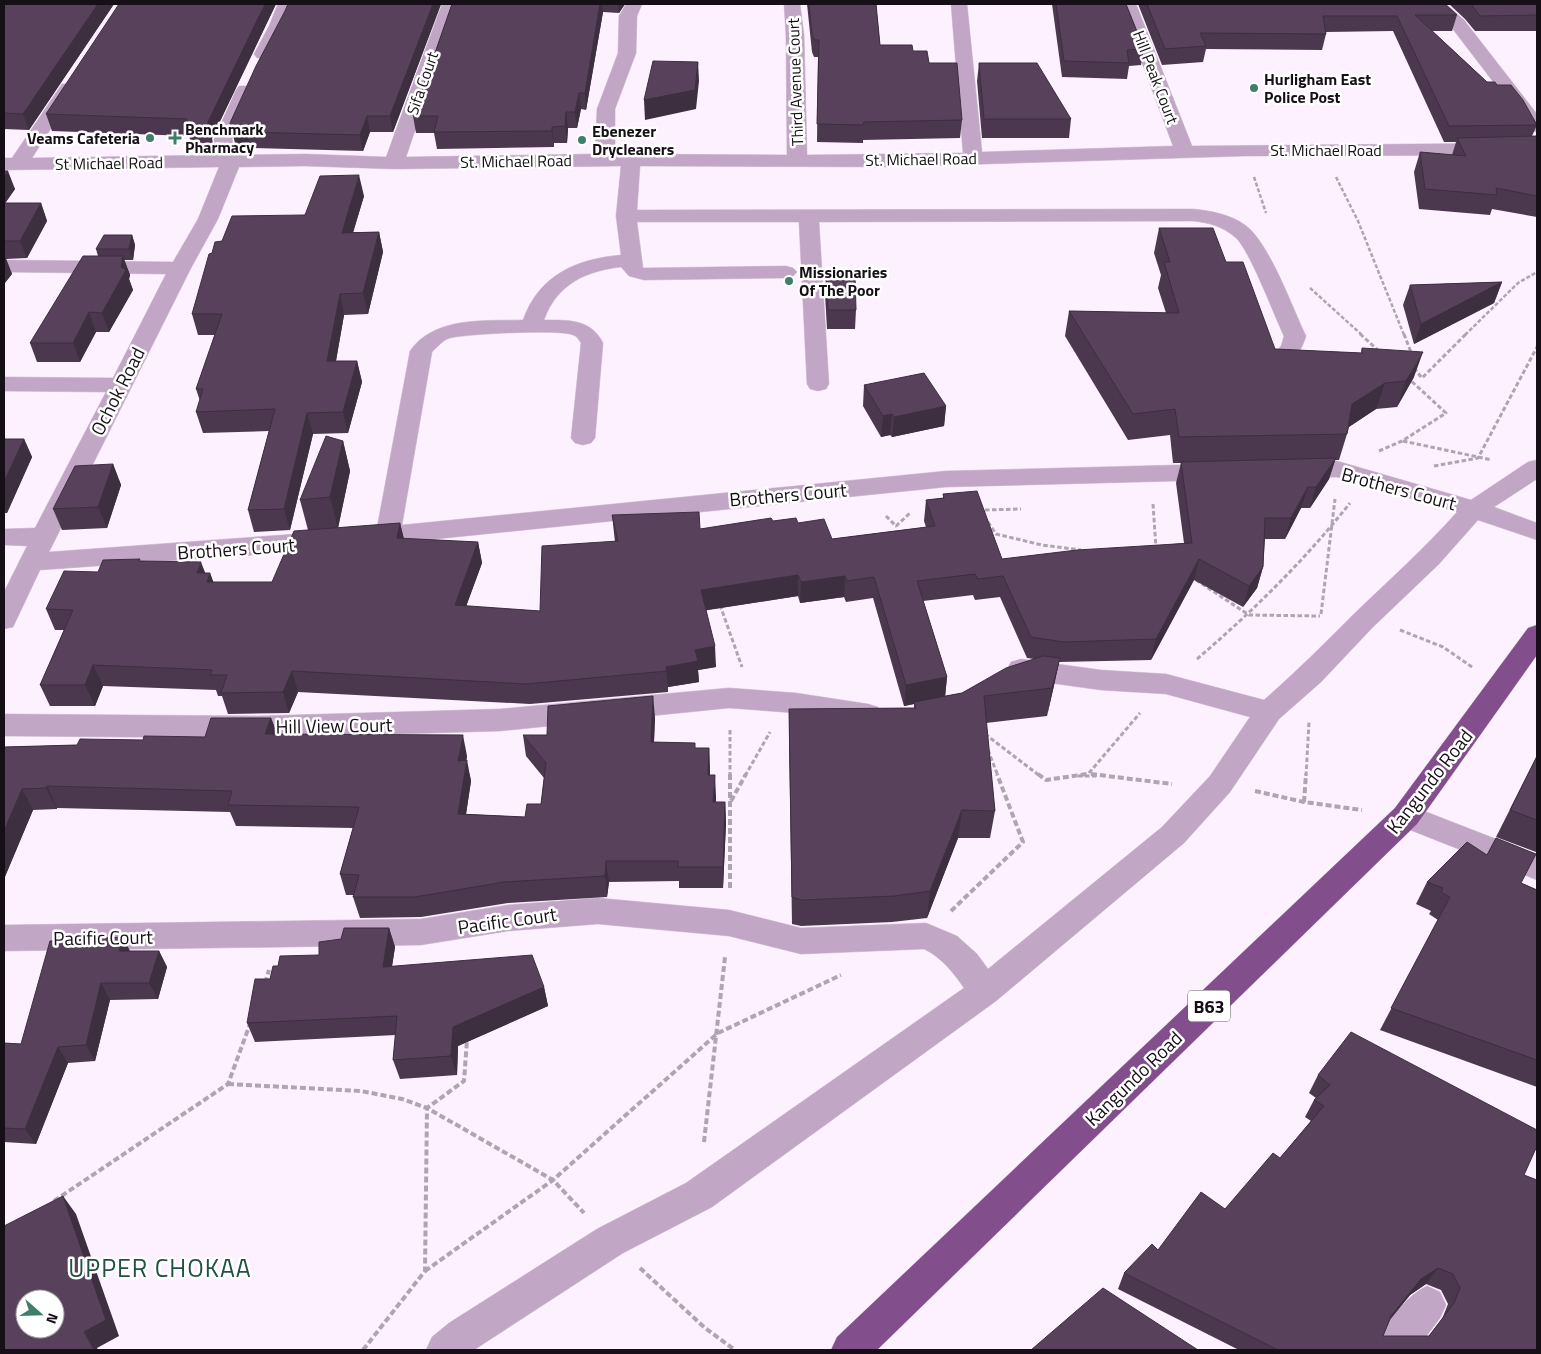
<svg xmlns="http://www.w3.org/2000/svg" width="1541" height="1354" font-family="'Titillium Web',sans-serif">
	<rect width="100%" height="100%" fill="#fdf0ff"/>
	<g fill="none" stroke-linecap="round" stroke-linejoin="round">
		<defs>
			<g id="minor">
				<polygon points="278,4 294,4 287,26 269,58 257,58 254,54 269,26"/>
				<path d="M 442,4 L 458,4 L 406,157 L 595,154 L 597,109 L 618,53 L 619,16 L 626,4 L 642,4 L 637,16 L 636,53 L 615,109 L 615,154 L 787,155 L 786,35 L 784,4 L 800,4 L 804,35 L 807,155 L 963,153 L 951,4 L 967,4 L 982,152 L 1173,146 L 1120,4 L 1136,4 L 1192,146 L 1537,143 L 1537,155 L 1245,156 L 888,167 L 640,166 L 637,210 L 1193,209 C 1211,211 1230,214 1245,225 C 1269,242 1292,307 1306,336 C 1301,352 1293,366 1274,362 L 1271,357 L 1281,346 L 1284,336 C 1274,315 1250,251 1236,238 C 1223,226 1209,223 1193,221 L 819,222 L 829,384 L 826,389 L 818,391 L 810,389 L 807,384 L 799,222 L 637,222 L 643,268 L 786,266 L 793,268 L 797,272 L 793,276 L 786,278 L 644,280 L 629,276 L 621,267 C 586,271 557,284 544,320 C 569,320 591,319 603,343 L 595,438 L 591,443 L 583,445 L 575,443 L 571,438 L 581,343 C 579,340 577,336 573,335 C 560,329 466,334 450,338 C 443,340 437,347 432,352 L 402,525 L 946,471 L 1215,464 L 1224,466 L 1227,472 L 1224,478 L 1215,480 L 946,487 L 367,546 L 358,543 L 354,537 L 358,531 L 377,528 L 410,351 C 434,316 485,321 523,320 C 539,275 576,259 621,255 L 616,216 L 621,166 L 394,169 L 305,166 L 239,167 L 218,219 L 191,268 L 49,552 L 324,532 L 333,535 L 337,541 L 333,547 L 324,550 L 40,570 L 13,627 L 4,629 L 4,592 L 27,546 L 4,545 L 4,529 L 35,528 L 106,392 L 4,391 L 4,377 L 113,378 L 166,274 L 4,272 L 4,260 L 173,262 L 198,219 L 219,167 L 4,170 L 4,158 L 12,158 L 62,84 L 74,84 L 77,88 L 32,158 L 216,155 L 214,139 L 236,90 L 239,86 L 251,86 L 254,90 L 232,139 L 236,155 L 305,154 L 386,157 Z"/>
				<polygon points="1428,4 1446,4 1464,20 1537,114 1537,132 1530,130 1452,28"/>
				<path d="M 1537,460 L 1537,479 L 1494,507 L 1537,523 L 1537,540 L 1478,520 L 1439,564 L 1372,628 L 1321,682 L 1279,719 L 1230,792 L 1184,843 L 996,1001 L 712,1207 L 623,1253 L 474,1350 L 426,1350 L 432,1337 L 449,1323 L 597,1229 L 686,1183 L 964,988 C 953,972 941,957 924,949 L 801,954 L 729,936 L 598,924 L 508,931 L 421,945 L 4,951 L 4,925 L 421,919 L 508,905 L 598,898 L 729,910 L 801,928 L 926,923 L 957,936 L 977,954 L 988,969 L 1162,827 L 1210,776 L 1250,717 L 1166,694 L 1101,690 L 1021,679 L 1011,676 L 1007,669 L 1011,662 L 1021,659 L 1101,670 L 1166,674 L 1264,700 C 1295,673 1324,644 1353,615 C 1388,581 1424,549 1457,512 L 1337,477 L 1293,478 L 1284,476 L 1281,470 L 1284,464 L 1337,461 L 1471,500 L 1528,462 Z"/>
				<polygon points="729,688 796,693 868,704 878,707 882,714 878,721 868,724 796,713 729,708 500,731 258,738 4,736 4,714 258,716 500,709"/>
				<polygon points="1406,804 1537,855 1537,880 1395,824 1391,816 1395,808"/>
				<path d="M 1427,1286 L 1440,1292 L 1446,1305 L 1440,1318 L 1416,1350 L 1373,1350 C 1381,1329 1406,1295 1427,1286 Z"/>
			</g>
			<polygon id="highway" points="1537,625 1537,655 1417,824 877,1350 831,1350 837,1337 1395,808 1528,628"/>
		</defs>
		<use href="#minor" stroke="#d8ccda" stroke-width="1"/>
		<use href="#highway" stroke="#d8ccda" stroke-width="1"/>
		<g stroke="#afa4b1" stroke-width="2.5" stroke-dasharray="4 2" stroke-linecap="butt">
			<polyline points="1254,177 1266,213"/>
			<polyline points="1336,177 1358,221 1404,335"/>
			<polyline points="1310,288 1362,335"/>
			<polyline points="1465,335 1518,283 1537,272"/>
		</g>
		<g stroke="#afa4b1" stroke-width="3" stroke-dasharray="4.5 2.5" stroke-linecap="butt">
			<polyline points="1360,334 1379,351"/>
			<polyline points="1404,334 1412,355"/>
			<polyline points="1414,368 1422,378 1466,334"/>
			<polyline points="1403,441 1492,460"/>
			<polyline points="1379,451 1402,441 1446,413 1409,379"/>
			<polyline points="1434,466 1478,458 1537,347"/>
			<polyline points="1153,504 1156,548"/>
			<polyline points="985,510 1021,509"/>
			<polyline points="886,516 896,526 910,513"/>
			<polyline points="988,522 996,534 1042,545 1081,550"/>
			<polyline points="1196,580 1249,615 1320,616"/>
			<polyline points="720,605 742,667"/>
			<polyline points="1321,614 1335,499"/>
			<polyline points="1400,630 1443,647 1472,667"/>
			<path d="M 1197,659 C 1253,611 1304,561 1350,503"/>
			<polyline points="730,730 730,776"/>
			<polyline points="985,734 1040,776"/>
			<polyline points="988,750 998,776"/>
			<polyline points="1089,773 1140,713"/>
			<polyline points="745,776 770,732"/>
			<polyline points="1078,776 1098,776"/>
			<polyline points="1306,776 1309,722"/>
		</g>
		<g stroke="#afa4b1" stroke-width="4" stroke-dasharray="6 3" stroke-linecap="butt">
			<polyline points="730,774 730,889"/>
			<polyline points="1038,774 1046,780 1087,774"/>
			<polyline points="1091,774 1172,784"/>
			<polyline points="1255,791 1304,802 1362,810"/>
			<polyline points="731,801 746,774"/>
			<polyline points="1304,802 1306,774"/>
			<polyline points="951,911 1023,842 997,774"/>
			<polyline points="265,983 269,970"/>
			<polyline points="228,1084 361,1091 402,1099 427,1108 553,1180 584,1213"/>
			<polyline points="704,1142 725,957"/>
			<polyline points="54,1201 228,1084 250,1024"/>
			<polyline points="640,1268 705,1328 735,1350"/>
			<polyline points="425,1271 553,1180 718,1033 841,975"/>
			<polyline points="363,1350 425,1271 427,1108 464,1081 467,1040"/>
		</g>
		<use href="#minor" fill="#c1a7c5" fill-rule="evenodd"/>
		<use href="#highway" fill="#824e8b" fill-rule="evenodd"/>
	</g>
	<g fill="#4b384e" fill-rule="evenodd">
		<polygon points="4,4 114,4 29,130 4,129"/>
		<polygon points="276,4 212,138 213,149 192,146 189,136 52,131 46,114"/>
		<polygon points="441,4 393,132 370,132 363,151 251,148 237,151 285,11"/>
		<polygon points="452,4 625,4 619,13 603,12 586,110 581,109 577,128 568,128 567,143 554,143 554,147 437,149 434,133 416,133 413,116"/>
		<polygon points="643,4 708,4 708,5 644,5"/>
		<polygon points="807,4 876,4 880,45 913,51 929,63 962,120 960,138 863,140 863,143 817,142 818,57 814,57 812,52"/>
		<polygon points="1052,4 1126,4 1144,49 1141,65 1129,66 1127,79 1062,77"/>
		<polygon points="1138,4 1445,4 1457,15 1452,31 1432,31 1487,82 1497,85 1537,125 1532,136 1537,136 1537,217 1492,209 1490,215 1419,209 1414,172 1420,152 1452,155 1456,142 1444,142 1393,31 1326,32 1326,34 1322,50 1206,49 1203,62 1162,65"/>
		<polygon points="1449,4 1537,4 1537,31 1475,31 1465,19"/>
		<polygon points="979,63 1071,119 1069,138 982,138 977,81"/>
		<polygon points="4,171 15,189 5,203 41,203 47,221 27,258 6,259 12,274 4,284"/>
		<polygon points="364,196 353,232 379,232 383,252 368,314 344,315 336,361 357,361 362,382 348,433 313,434 290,530 254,532 248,510 269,431 203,433 196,412 200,401 196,389 215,335 198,335 192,314 212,253 222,241"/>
		<path d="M 1159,228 L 1226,262 L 1275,349 L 1361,353 L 1362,348 L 1414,377 L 1397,407 L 1376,409 L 1349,427 L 1347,434 L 1339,460 L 1335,460 L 1329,479 L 1310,508 L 1301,508 L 1285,539 L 1265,539 L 1263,567 L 1257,588 L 1243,607 L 1194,580 L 1151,660 L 1059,662 L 1047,716 L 986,723 L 995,811 L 990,838 L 958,838 L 927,918 L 892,922 L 801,926 L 792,924 L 789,736 L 789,709 L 914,708 L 914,704 L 904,706 L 873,598 L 846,602 L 844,597 L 800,603 L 798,596 L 706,610 L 716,667 L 698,670 L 699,682 L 668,687 L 668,692 L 530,704 L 298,692 L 289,713 L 228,714 L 222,696 L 218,696 L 216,690 L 103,686 L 95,706 L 50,706 L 40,685 L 64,630 L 55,630 L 46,609 L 98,572 L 141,561 L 205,573 L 210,573 L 213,582 L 272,582 L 308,530 L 300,500 L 343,441 L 350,471 L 338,528 L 400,523 L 404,539 L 478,542 L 482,563 L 466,606 L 540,611 L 615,542 L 612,515 L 700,529 L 773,521 L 798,523 L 832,539 L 926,527 L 924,521 L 926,500 L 943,498 L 943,494 L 1002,559 L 1184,543 L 1176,483 L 1181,463 L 1173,463 L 1170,435 L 1128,440 L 1065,336 L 1069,311 L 1166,313 L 1158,288 L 1161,275 L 1154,253 ZM 973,595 L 975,600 L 1000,597 L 1027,658 L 1034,659 L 962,693 L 945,696 L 947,677 L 923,601 Z"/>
		<polygon points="132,235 135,245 133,260 124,260 130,275 129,279 133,290 109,332 96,332 80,362 37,362 30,343 98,256 96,249"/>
		<polygon points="826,275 856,310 855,329 827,329 825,294"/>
		<polygon points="1502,282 1494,303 1414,344 1403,305 1410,285"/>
		<polygon points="864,385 946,406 944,426 892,437 890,435 881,437 863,406"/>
		<polygon points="4,439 24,439 32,457 7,513 4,513"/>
		<polygon points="113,464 121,485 107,528 62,530 53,509"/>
		<polygon points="655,717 654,742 695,743 695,748 709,748 710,775 716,797 716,802 725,802 726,823 723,888 679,888 679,881 609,882 607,897 508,903 421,917 360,918 353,897 354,895 346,895 340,874 353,828 236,826 230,812 57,808 57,809 33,810 4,879 4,747 77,745 143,740 205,737 271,718 277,734 467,756 466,760 471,781 466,814 525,817 541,804 544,778 526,756 523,735 547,735"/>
		<polygon points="1537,756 1537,849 1536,852 1496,837"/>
		<polygon points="1496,838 1521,883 1537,890 1537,1087 1380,1030 1438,920 1429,914 1431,911 1416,904 1427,882 1487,855"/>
		<polygon points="389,928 395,947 392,966 544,987 548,1006 458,1046 457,1075 400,1079 393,1060 396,1035 255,1042 247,1023 270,979 278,966 319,955 341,939"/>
		<polygon points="130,951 159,951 167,967 158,999 110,1000 95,1061 68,1063 36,1144 4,1142 4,1043 21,1044"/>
		<path d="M 1318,1075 L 1524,1175 L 1537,1350 L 1239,1350 L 1118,1289 L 1124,1273 L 1158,1250 L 1225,1209 L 1280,1158 L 1311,1121 L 1305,1117 L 1314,1100 L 1316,1098 L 1309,1093 ZM 1426,1284 L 1441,1290 L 1448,1304 L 1442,1319 L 1429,1336 L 1383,1336 L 1390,1320 L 1410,1295 Z"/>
	</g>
	<g fill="#3d2e40">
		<polygon points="98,4 114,4 29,130 23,114"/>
		<polygon points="265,4 276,4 212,138 213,149 209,132 208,122"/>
		<polygon points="433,4 441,4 393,132 390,116"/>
		<polygon points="600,4 602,4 603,12 586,110 585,93"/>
		<polygon points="618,4 625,4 619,13"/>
		<polygon points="698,62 699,81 696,109 645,120 644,100"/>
		<polygon points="579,93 581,109 577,128 575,112"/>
		<polygon points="566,112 568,128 567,143 565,126"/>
		<polygon points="367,116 370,132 363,151 360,135"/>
		<polygon points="552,127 554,143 554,147 552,131"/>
		<polygon points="246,132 251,148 237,151 233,135"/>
		<polygon points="8,171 15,189 4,205 4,178"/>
		<polygon points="359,175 364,196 347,253 342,233"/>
		<polygon points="41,203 47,221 27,258 20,241"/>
		<polygon points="379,232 383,252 368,314 363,293"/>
		<polygon points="132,235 135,245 133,260 129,249"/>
		<polygon points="5,256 12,274 4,284 4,258"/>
		<polygon points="123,256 130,275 129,279 133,290 109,332 102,313 121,267"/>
		<polygon points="1502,282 1494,303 1414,344 1421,324"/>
		<polygon points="340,294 344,315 332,383 327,361"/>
		<polygon points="89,312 96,332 80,362 73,343"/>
		<polygon points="1423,352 1414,377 1397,407 1406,381"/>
		<polygon points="357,361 362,382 348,433 343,412"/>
		<polygon points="1385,383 1376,409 1344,430 1352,404"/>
		<polygon points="946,406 944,426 892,437 894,417"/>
		<polygon points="307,413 313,434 290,530 284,509"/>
		<polygon points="892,414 890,435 881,437 883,416"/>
		<polygon points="24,439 32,457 7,513 4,506 4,482"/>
		<polygon points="343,441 350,471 338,528 330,497"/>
		<polygon points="1336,458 1329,479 1310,508 1316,487"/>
		<polygon points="113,464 121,485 107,528 98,507"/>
		<polygon points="1308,487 1301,508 1285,539 1291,518"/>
		<polygon points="400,523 405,544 397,538"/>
		<polygon points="478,542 482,563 459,626 455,605"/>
		<polygon points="1199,559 1194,580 1151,660 1156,639"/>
		<polygon points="201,562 208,580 210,573 218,594 197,573"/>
		<polygon points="1263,567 1257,588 1243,607 1249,586"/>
		<polygon points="798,575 798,596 702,611 701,590"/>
		<polygon points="845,576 844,597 800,603 801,582"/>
		<polygon points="715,646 716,667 698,670 699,682 668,687 666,667 695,650"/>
		<polygon points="1060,658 1054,686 1047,716 1052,688"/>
		<polygon points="93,665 103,686 95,706 85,685"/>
		<polygon points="292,671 298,692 289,713 283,692"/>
		<polygon points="947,677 945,698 914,702 914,704 904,706 906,685"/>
		<polygon points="653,696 655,717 653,763 651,742"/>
		<polygon points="271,718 279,739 265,734"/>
		<polygon points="463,735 467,756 463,782 458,761"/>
		<polygon points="709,748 710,770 709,796 708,775"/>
		<polygon points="467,760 471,781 463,834 458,814"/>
		<polygon points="715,775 716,797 714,823 713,802"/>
		<polygon points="47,786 57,808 57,809 46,788"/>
		<polygon points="22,789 33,810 4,879 4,831"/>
		<polygon points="725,802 726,823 723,888 723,867"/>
		<polygon points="962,810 958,838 927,918 930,891"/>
		<polygon points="606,861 609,882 607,897 605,876"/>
		<polygon points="389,928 395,947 389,986 383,967"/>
		<polygon points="123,937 131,953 119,951"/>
		<polygon points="159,951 167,967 158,999 149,983"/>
		<polygon points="101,983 110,1000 95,1061 86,1045"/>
		<polygon points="544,987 548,1006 458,1046 457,1075 451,1056 453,1027"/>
		<polygon points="58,1047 68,1063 36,1144 25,1129"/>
		<polygon points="63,1196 76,1214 119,1336 97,1348 98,1350 94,1350 84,1332"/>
		<polygon points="1438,1268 1426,1284 1410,1295 1380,1331 1391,1316 1421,1279"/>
	</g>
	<g fill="#57415b" stroke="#3d2e40" fill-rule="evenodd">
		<polygon points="4,4 98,4 23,114 4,113"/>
		<polygon points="119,4 265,4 208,122 209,132 187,129 187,119 46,114"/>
		<polygon points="288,4 433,4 390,116 367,116 360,135 246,132 233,135 230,123 256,66 285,11"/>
		<polygon points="452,4 600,4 585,93 579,93 575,112 566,112 565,126 552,127 552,131 434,132 438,116 413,116"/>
		<polygon points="809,4 876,4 880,45 912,45 913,51 927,51 929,63 957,63 962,120 864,122 863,125 817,124 819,40 815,40 812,35"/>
		<polygon points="1056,4 1126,4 1144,49 1127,50 1129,63 1064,61"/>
		<polygon points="1147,4 1445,4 1457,15 1415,15 1487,82 1495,82 1497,85 1511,85 1523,100 1537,125 1449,126 1397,16 1323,16 1326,34 1200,33 1206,46 1165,49"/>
		<polygon points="1471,4 1537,4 1537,15 1480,16"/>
		<polygon points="653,61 698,62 695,90 644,100"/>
		<polygon points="979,63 1037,63 1071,119 984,119"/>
		<polygon points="1537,136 1537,196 1496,188 1497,195 1425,189 1420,152 1466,156 1457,138"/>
		<polygon points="4,171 8,171 4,178"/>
		<polygon points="359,175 342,233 379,232 363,293 340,294 327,361 357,361 343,412 307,413 284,509 248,510 275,409 196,412 203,389 196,389 222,314 192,314 209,254 212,253 215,242 222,241 232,216 305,215 320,176"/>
		<polygon points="4,203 41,203 20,241 4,241"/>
		<polygon points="1159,228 1213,228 1226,262 1243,262 1275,349 1362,353 1362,348 1423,352 1406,381 1385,383 1352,404 1347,434 1179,437 1175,409 1133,414 1069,311 1179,313 1164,262 1170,262"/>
		<polygon points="104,235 132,235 129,249 96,249"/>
		<polygon points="83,256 123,256 121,267 126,270 102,313 89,312 73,343 30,343"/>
		<polygon points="826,275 855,275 856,310 828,310"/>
		<polygon points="1502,282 1421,324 1410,285"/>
		<polygon points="924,373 946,406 894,417 892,414 883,416 864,385"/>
		<polygon points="326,436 343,441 330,497 300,500"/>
		<polygon points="4,439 24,439 4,482"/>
		<polygon points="1336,458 1316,487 1308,487 1291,518 1265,518 1263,567 1249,586 1199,559 1156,639 1064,642 1031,637 1003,576 978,579 975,574 917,581 947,677 906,685 874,577 847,581 845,576 801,582 798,575 701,590 715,646 695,650 698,661 666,667 667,671 526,684 292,671 283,692 221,693 227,675 210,675 212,670 93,665 85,685 40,685 73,610 46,609 64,571 98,572 103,560 140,559 139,561 201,562 197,573 210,573 207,582 272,582 294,531 400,523 397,538 478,542 455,605 540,611 542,546 618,541 612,515 699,512 700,529 771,518 773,521 796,518 798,523 824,519 832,539 935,526 926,500 944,498 943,494 977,491 1002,559 1077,550 1192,543 1181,462"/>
		<polygon points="113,464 98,507 53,509 75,466"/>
		<polygon points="1043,656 1060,658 1052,688 984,696 995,811 962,810 930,891 895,896 802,900 792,897 789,709 916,708 914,702 962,693 1006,668"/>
		<polygon points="653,696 651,742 695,743 695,748 709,748 708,775 715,775 713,802 725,802 723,867 678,867 678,861 606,861 605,876 504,882 415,897 353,897 359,875 340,874 359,807 228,805 232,791 47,786 46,788 22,789 4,831 4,747 77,745 80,739 143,740 144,736 205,737 211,718 271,718 265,734 463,735 458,761 467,760 458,814 525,817 527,804 541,804 546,763 523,735 547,735 548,706"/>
		<polygon points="1537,756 1537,820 1510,810"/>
		<polygon points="1496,838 1536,854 1521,883 1537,890 1537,1060 1391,1008 1450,897 1441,892 1443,888 1427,882 1467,842 1487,855"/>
		<polygon points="344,928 389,928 383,967 532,955 544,987 453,1027 451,1056 393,1060 397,1016 247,1023 255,979 270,979 273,966 278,966 280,956 319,955 319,942 341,939"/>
		<polygon points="123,937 119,951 159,951 149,983 101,983 86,1045 58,1047 25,1129 4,1128 4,1043 21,1044 50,941"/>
		<path d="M 1351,1032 L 1537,1130 L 1537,1146 L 1524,1175 L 1537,1180 L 1537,1350 L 1278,1350 L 1124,1273 L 1152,1244 L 1158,1250 L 1201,1192 L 1225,1209 L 1273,1153 L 1280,1158 L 1324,1106 L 1314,1100 L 1330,1085 L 1318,1075 ZM 1438,1268 L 1453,1274 L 1460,1288 L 1454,1303 L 1429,1336 L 1383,1336 L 1391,1316 L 1421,1279 Z"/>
		<path d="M 63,1196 L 106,1320 L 84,1332 L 94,1350 L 4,1350 L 4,1226 ZM 25,1299 L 55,1299 L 55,1329 L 25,1329 Z"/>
		<polygon points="1103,1288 1198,1350 1031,1350"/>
	</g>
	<g fill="#3f7e6b" stroke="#fff" stroke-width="2">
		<circle cx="1254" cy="88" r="5"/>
		<circle cx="150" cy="138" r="5"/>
		<path d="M172.5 130.5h5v5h5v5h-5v5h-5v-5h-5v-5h5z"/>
		<circle cx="582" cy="140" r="5"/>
		<circle cx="789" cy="281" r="5"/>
	</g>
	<g text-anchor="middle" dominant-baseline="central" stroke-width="5" stroke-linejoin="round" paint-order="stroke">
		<g font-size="16" fill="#160f17" stroke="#fff">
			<text transform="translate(1156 77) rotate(69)">Hill Peak Court</text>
			<text transform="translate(795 82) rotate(-92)">Third Avenue Court</text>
			<text transform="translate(422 83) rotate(-71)">Sifa Court</text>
			<text x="1326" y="150">St. Michael Road</text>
			<text transform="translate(921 159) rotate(-1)">St. Michael Road</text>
			<text transform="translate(516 161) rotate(-1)">St. Michael Road</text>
			<text transform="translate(109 163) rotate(-1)">St Michael Road</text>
		</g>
		<g font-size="16" font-weight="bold" fill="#160f17" stroke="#fff" text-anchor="start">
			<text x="1264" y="79">Hurligham East<tspan x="1264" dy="18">Police Post</tspan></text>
			<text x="185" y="129">Benchmark<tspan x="185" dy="18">Pharmacy</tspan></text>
			<text x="592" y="131">Ebenezer<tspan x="592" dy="18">Drycleaners</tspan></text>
			<text x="140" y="138" text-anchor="end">Veams Cafeteria</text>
			<text x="799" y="272">Missionaries<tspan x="799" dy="18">Of The Poor</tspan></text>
		</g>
		<rect fill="#fff" stroke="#5c575d" stroke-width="1" x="1188" y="990.5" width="42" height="31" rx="4"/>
		<g font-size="18" font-weight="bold" fill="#160f17">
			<text x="1209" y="1006">B63</text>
		</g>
		<g font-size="19" fill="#160f17" stroke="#fff">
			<text transform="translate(117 391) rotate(-63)">Ochok Road</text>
			<text transform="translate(1399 488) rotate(15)">Brothers Court</text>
			<text transform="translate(788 494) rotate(-5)">Brothers Court</text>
			<text transform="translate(236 548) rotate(-4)">Brothers Court</text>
			<text transform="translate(334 725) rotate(-1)">Hill View Court</text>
			<text transform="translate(1429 781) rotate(-52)">Kangundo Road</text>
			<text transform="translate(507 920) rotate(-8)">Pacific Court</text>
			<text transform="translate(103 937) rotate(-1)">Pacific Court</text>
			<text transform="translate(1133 1078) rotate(-44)">Kangundo Road</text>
		</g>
		<g font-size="25" letter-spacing="1" fill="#1f5243" stroke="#fff">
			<text x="160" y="1268">UPPER CHOKAA</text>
		</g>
	</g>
	<rect width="1541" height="1354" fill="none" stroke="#160f17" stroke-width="10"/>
	<g transform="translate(40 1314) rotate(110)"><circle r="24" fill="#ffffff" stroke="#a29fa2"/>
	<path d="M0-4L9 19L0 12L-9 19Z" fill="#3f7e6b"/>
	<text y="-8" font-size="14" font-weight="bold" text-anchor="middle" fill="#160f17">N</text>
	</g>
</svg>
